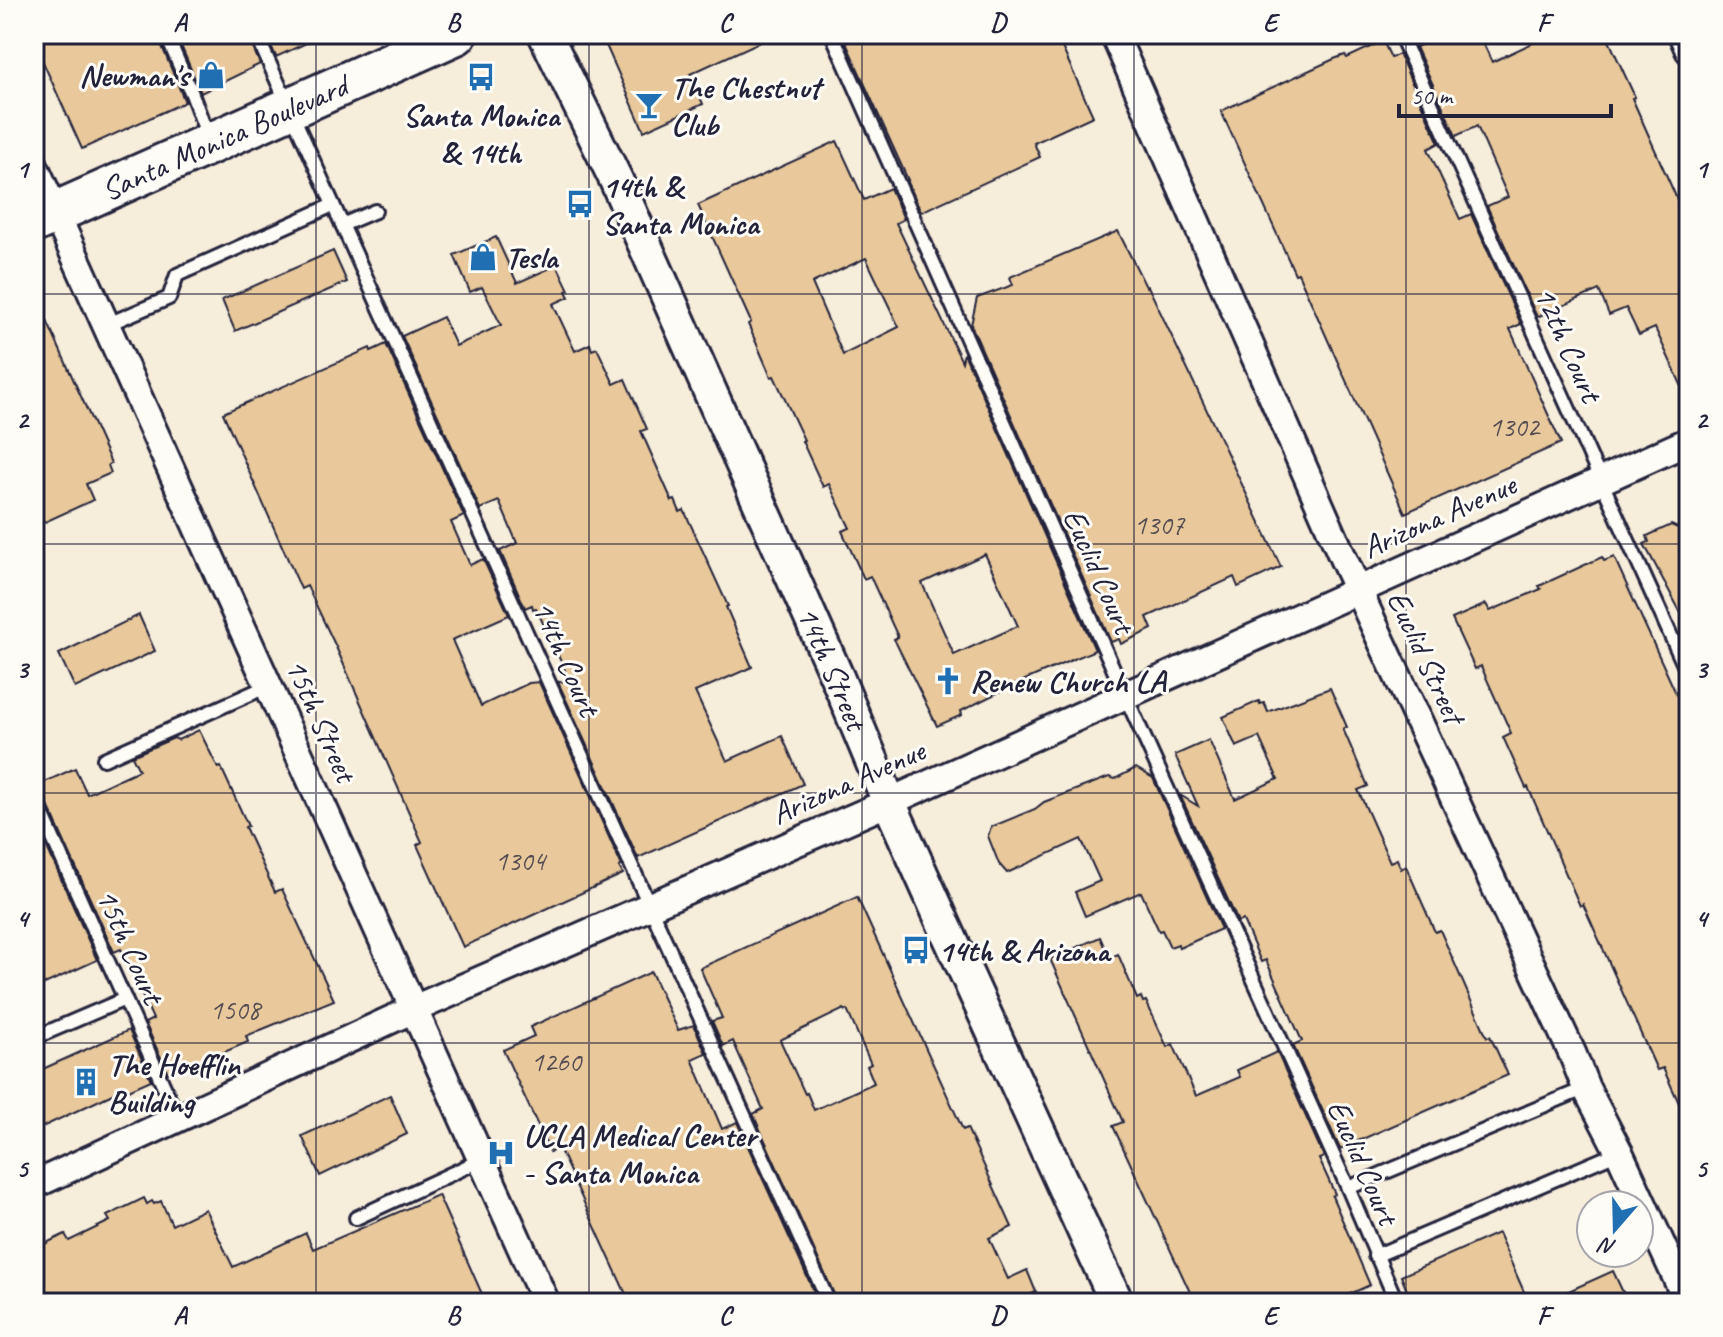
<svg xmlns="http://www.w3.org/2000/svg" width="1723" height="1337" font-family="Caveat,sans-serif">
	<rect width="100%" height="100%" fill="#f7eddb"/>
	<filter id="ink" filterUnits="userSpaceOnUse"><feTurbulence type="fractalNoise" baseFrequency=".0125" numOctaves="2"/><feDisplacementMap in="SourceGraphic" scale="16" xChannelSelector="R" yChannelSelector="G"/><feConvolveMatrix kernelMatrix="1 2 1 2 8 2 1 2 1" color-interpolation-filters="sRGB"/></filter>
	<g filter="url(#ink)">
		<g fill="#e9c99b" stroke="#22223b" stroke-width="2" fill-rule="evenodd">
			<polygon points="34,34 157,34 185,102 82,149 34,42"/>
			<polygon points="176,34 247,34 260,64 201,93"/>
			<polygon points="266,34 326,34 276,57"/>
			<polygon points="601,34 777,34 690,74 703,104 644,131"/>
			<polygon points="842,34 1056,34 1093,116 1034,143 1040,157 921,212 907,180 908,180"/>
			<polygon points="1444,34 1479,34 1492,62 1552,34 1606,34 1635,97 1632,98 1689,226 1689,402 1655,328 1639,335 1626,308 1609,315 1599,290 1537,317 1487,206 1508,197 1477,126 1456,136 1416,47"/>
			<polygon points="1383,41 1391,58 1399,54 1439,143 1428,149 1459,217 1460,219 1471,214 1521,324 1510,329 1561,443 1405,513 1298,273 1295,274 1221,111 1334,59 1345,55 1347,58"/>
			<path d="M 837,141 L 864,200 L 890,188 L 904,219 L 896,223 L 962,362 L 964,353 L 1095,650 L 1009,687 L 961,711 L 962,715 L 937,726 L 894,639 L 898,637 L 870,576 L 864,579 L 842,531 L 850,528 L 829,484 L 823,487 L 802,441 L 804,440 L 774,376 L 771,377 L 748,324 L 751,322 L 698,205 ZM 866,258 L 899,327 L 843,355 L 812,283 ZM 985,554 L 1018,626 L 954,655 L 922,583 Z"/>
			<polygon points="1118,231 1146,287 1148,286 1281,567 1238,587 1234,577 1147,617 1152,629 1121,644 1119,639 1111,642 971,325 977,298 1013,285 1010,277"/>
			<polygon points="496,237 517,283 557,265 569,290 566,291 569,297 553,304 575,351 590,344 592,350 597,348 614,384 625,379 647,429 641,431 672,501 675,500 680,512 684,510 728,606 726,607 752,667 695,692 727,761 782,736 803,784 638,858 558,682 570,681 536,608 533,609 532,605 525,608 500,551 517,543 499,501 480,509 402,336 443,317 456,346 501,325 482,287 470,292 454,255"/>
			<polygon points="333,251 347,282 235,331 222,300"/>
			<polygon points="34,292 111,463 108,465 111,473 86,484 93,500 34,527"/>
			<polygon points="386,344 464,516 451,522 470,565 483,559 509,615 452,640 481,706 529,683 539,682 622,866 619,867 623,874 463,947 417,845 422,842 336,647 307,586 301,589 223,413 370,348 371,351"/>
			<polygon points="1671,525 1680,529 1689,548 1689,628 1644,544 1649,542 1647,536"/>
			<polygon points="1602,557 1604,561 1614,557 1689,722 1689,1125 1663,1068 1657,1070 1583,904 1580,906 1528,787 1526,788 1503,737 1511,733 1481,666 1475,669 1452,619 1486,604 1490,611 1541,589 1539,586"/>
			<polygon points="139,615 155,651 75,688 59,654"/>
			<polygon points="1330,688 1347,727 1343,729 1368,786 1358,790 1390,862 1397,859 1401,869 1406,866 1435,932 1440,930 1487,1037 1490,1036 1508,1075 1340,1149 1293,1045 1302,1041 1266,960 1261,962 1243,920 1238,922 1180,795 1198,806 1175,755 1209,740 1235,799 1278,779 1259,737 1236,747 1223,717 1259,701 1260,704 1264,703 1268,712"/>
			<polygon points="199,730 218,768 221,767 248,826 245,827 275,892 282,889 334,1000 246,1036 248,1042 187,1068 186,1066 168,1073 145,1023 153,1019 121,949 114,952 42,792 34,787 75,768 87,794 139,770 132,756 174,738 178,740"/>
			<polygon points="1136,768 1153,778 1221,929 1179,948 1178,944 1170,947 1162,930 1159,931 1141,892 1085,916 1075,892 1100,881 1081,839 1007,873 999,864 988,836 991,827 1035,809 1044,802 1109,777 1115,779"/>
			<polygon points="34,818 97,960 34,989"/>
			<path d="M 857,897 L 963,1130 L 967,1128 L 1012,1227 L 989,1238 L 1008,1279 L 1027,1270 L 1036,1292 L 1018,1300 L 1019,1303 L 838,1303 L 753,1114 L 763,1109 L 733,1041 L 723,1046 L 712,1021 L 722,1018 L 700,968 ZM 844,1009 L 845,1011 L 847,1010 L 871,1064 L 867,1066 L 874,1083 L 814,1110 L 807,1093 L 805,1094 L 780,1040 Z"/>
			<polygon points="1100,937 1109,958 1118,954 1137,999 1141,997 1143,1002 1146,1001 1167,1047 1173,1044 1196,1096 1240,1077 1237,1070 1277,1052 1324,1157 1319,1159 1335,1194 1332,1196 1370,1285 1330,1303 1195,1303 1113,1126 1123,1122 1050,959"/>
			<polygon points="651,972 678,1030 694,1025 706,1053 692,1059 722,1129 737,1122 819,1303 630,1303 559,1148 550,1152 503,1050 534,1036 530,1027"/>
			<polygon points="129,1030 151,1080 122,1093 121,1090 34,1131 34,1073"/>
			<polygon points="390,1095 407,1134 320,1176 302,1136"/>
			<polygon points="438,1195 486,1303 34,1303 34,1249 65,1234 69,1241 110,1221 107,1216 144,1198 147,1204 152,1201 154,1204 161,1201 172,1225 205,1209 233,1267 306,1233 313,1249"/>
			<polygon points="1498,1233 1529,1303 1412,1303 1401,1276"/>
			<polygon points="1613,1271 1628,1303 1542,1303"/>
		</g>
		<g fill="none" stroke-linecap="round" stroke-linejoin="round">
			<defs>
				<g id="service">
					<polyline points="166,34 192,94 208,137"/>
					<polyline points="256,34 829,1303"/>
					<polyline points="832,34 1125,695 1348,1188 1397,1303"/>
					<polyline points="1400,34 1689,676"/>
					<polyline points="342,225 375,211"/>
					<polyline points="106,325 169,298 177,275 333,205"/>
					<polyline points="104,759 268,686"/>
					<polyline points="34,796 178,1118"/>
					<polyline points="34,1038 125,999"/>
					<polyline points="1348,1188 1586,1088"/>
					<polyline points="356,1218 481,1160"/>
					<polyline points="1375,1256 1619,1152"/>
				</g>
				<g id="minor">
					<polyline points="1114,34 1343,558 1573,1055 1586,1088 1619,1152 1688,1303"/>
					<polyline points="1682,34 1689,50"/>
					<polyline points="34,165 546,1303"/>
					<polyline points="34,1185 414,1009 889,802 1689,441"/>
				</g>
				<g id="tertiary">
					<path id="s1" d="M 545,34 L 616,180 L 837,677 L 889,802 L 946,929 L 1117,1303"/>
				</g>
				<g id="primary">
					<path id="s2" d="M 34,222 L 456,34"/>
				</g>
			</defs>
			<use href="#service" stroke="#22223b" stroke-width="18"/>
			<use href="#minor" stroke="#22223b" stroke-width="32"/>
			<use href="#tertiary" stroke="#22223b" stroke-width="38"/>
			<use href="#primary" stroke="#22223b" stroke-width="46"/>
			<use href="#service" stroke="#fdfcf7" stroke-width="12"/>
			<use href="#minor" stroke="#fdfcf7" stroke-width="26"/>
			<use href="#tertiary" stroke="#fdfcf7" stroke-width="32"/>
			<use href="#primary" stroke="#fdfcf7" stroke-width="40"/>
		</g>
	</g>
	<path fill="none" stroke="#22223b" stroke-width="2" stroke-opacity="0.55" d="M 316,34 L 316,1303M 589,34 L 589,1303M 862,34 L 862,1303M 1134,34 L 1134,1303M 1406,34 L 1406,1303M 34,294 L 1689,294M 34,544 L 1689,544M 34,793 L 1689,793M 34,1043 L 1689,1043"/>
	<defs>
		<symbol id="shop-bare" viewBox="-9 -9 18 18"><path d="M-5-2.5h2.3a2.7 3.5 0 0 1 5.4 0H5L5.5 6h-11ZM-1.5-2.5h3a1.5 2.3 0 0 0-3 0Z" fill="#1f6fb2" stroke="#fdfcf7" stroke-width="2.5" paint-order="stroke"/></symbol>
		<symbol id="bus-bare" viewBox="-9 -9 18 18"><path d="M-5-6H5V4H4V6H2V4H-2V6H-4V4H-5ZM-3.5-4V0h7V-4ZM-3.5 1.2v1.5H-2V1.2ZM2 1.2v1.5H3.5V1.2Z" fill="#1f6fb2" stroke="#fdfcf7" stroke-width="2.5" paint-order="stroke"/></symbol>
		<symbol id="bar-bare" viewBox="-9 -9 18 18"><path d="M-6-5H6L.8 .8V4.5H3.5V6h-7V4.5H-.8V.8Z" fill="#1f6fb2" stroke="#fdfcf7" stroke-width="2.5" paint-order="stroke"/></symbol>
		<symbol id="church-bare" viewBox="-9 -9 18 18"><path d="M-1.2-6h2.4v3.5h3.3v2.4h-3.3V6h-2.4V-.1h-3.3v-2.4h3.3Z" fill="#1f6fb2" stroke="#fdfcf7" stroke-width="2.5" paint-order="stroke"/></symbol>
		<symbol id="building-bare" viewBox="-9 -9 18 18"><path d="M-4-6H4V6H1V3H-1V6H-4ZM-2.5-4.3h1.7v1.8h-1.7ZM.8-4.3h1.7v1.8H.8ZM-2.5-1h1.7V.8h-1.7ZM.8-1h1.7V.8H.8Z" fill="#1f6fb2" stroke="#fdfcf7" stroke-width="2.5" paint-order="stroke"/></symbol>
		<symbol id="hospital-bare" viewBox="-9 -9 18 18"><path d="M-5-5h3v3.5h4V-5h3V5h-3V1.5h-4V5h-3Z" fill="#1f6fb2" stroke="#fdfcf7" stroke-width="2.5" paint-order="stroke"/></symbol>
	</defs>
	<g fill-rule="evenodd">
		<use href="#shop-bare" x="191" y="55" width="40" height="40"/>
		<use href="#bus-bare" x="461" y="57" width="40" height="40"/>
		<use href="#bar-bare" x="629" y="85" width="40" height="40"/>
		<use href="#bus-bare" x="560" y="184" width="40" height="40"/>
		<use href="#shop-bare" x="463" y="237" width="40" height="40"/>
		<use href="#church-bare" x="928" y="661" width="40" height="40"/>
		<use href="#bus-bare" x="896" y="930" width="40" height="40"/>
		<use href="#building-bare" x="66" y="1062" width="40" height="40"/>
		<use href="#hospital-bare" x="481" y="1133" width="40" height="40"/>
	</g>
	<g text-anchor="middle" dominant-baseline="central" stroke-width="6" stroke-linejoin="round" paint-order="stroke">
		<g font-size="28" fill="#544c53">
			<text x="1514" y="426">1302</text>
			<text x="1159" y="524">1307</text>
			<text x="520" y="860">1304</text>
			<text x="235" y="1009">1508</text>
			<text x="556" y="1061">1260</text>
		</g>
		<g font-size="32" font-weight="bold" fill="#22223b" stroke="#fdfcf7" text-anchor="start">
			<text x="189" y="75" text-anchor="end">Newman's</text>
			<text x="671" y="87">The Chestnut<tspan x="671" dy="37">Club</tspan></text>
			<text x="481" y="115" text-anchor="middle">Santa Monica<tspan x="481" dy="37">&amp; 14th</tspan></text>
			<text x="602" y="186">14th &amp;<tspan x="602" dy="37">Santa Monica</tspan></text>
			<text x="505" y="257">Tesla</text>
			<text x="970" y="681">Renew Church LA</text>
			<text x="938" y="950">14th &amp; Arizona</text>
			<text x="108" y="1064">The Hoefflin<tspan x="108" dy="37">Building</tspan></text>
			<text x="523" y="1135">UCLA Medical Center<tspan x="523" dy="37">- Santa Monica</tspan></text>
		</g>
		<g font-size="32" fill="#22223b" stroke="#fdfcf7">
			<text stroke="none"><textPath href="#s2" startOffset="208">Santa Monica Boulevard</textPath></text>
			<text transform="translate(1568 344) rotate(66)">12th Court</text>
			<text transform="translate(1439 516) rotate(-24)">Arizona Avenue</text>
			<text transform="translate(1099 571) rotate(66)">Euclid Court</text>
			<text transform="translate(1426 657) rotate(65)">Euclid Street</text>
			<text transform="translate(566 658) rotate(66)">14th Court</text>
			<text stroke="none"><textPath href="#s1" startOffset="696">14th Street</textPath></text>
			<text transform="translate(321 720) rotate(66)">15th Street</text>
			<text transform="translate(848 782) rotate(-24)">Arizona Avenue</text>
			<text transform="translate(130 946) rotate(66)">15th Court</text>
			<text transform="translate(1363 1162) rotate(66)">Euclid Court</text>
		</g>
	</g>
	<rect width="1723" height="1337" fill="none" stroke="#fdfcf7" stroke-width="88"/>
	<g transform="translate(1615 1229) rotate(200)"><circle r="38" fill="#fdfcf7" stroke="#a5a5ac" stroke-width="2"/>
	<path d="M0-6L14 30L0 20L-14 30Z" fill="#1f6fb2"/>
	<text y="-12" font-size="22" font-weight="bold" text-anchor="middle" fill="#22223b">N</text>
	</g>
	<path d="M1399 104v12h212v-12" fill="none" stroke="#22223b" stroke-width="4"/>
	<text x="1411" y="104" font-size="24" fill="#22223b" stroke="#fdfcf7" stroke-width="6" paint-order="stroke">50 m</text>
	<rect x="44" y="44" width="1635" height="1249" fill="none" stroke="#22223b" stroke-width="3"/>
	<g font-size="26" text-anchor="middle" font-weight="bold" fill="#22223b">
		<text x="180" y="31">A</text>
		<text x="453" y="31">B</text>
		<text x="725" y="31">C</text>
		<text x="998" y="31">D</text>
		<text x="1270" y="31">E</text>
		<text x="1543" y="31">F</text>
		<text x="22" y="178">1</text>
		<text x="1701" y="178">1</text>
		<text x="22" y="428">2</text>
		<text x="1701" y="428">2</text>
		<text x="22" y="678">3</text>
		<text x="1701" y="678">3</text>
		<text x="22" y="927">4</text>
		<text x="1701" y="927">4</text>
		<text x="22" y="1177">5</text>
		<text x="1701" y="1177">5</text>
		<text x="180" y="1324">A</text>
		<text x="453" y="1324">B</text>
		<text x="725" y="1324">C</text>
		<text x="998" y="1324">D</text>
		<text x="1270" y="1324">E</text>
		<text x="1543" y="1324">F</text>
	</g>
</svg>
